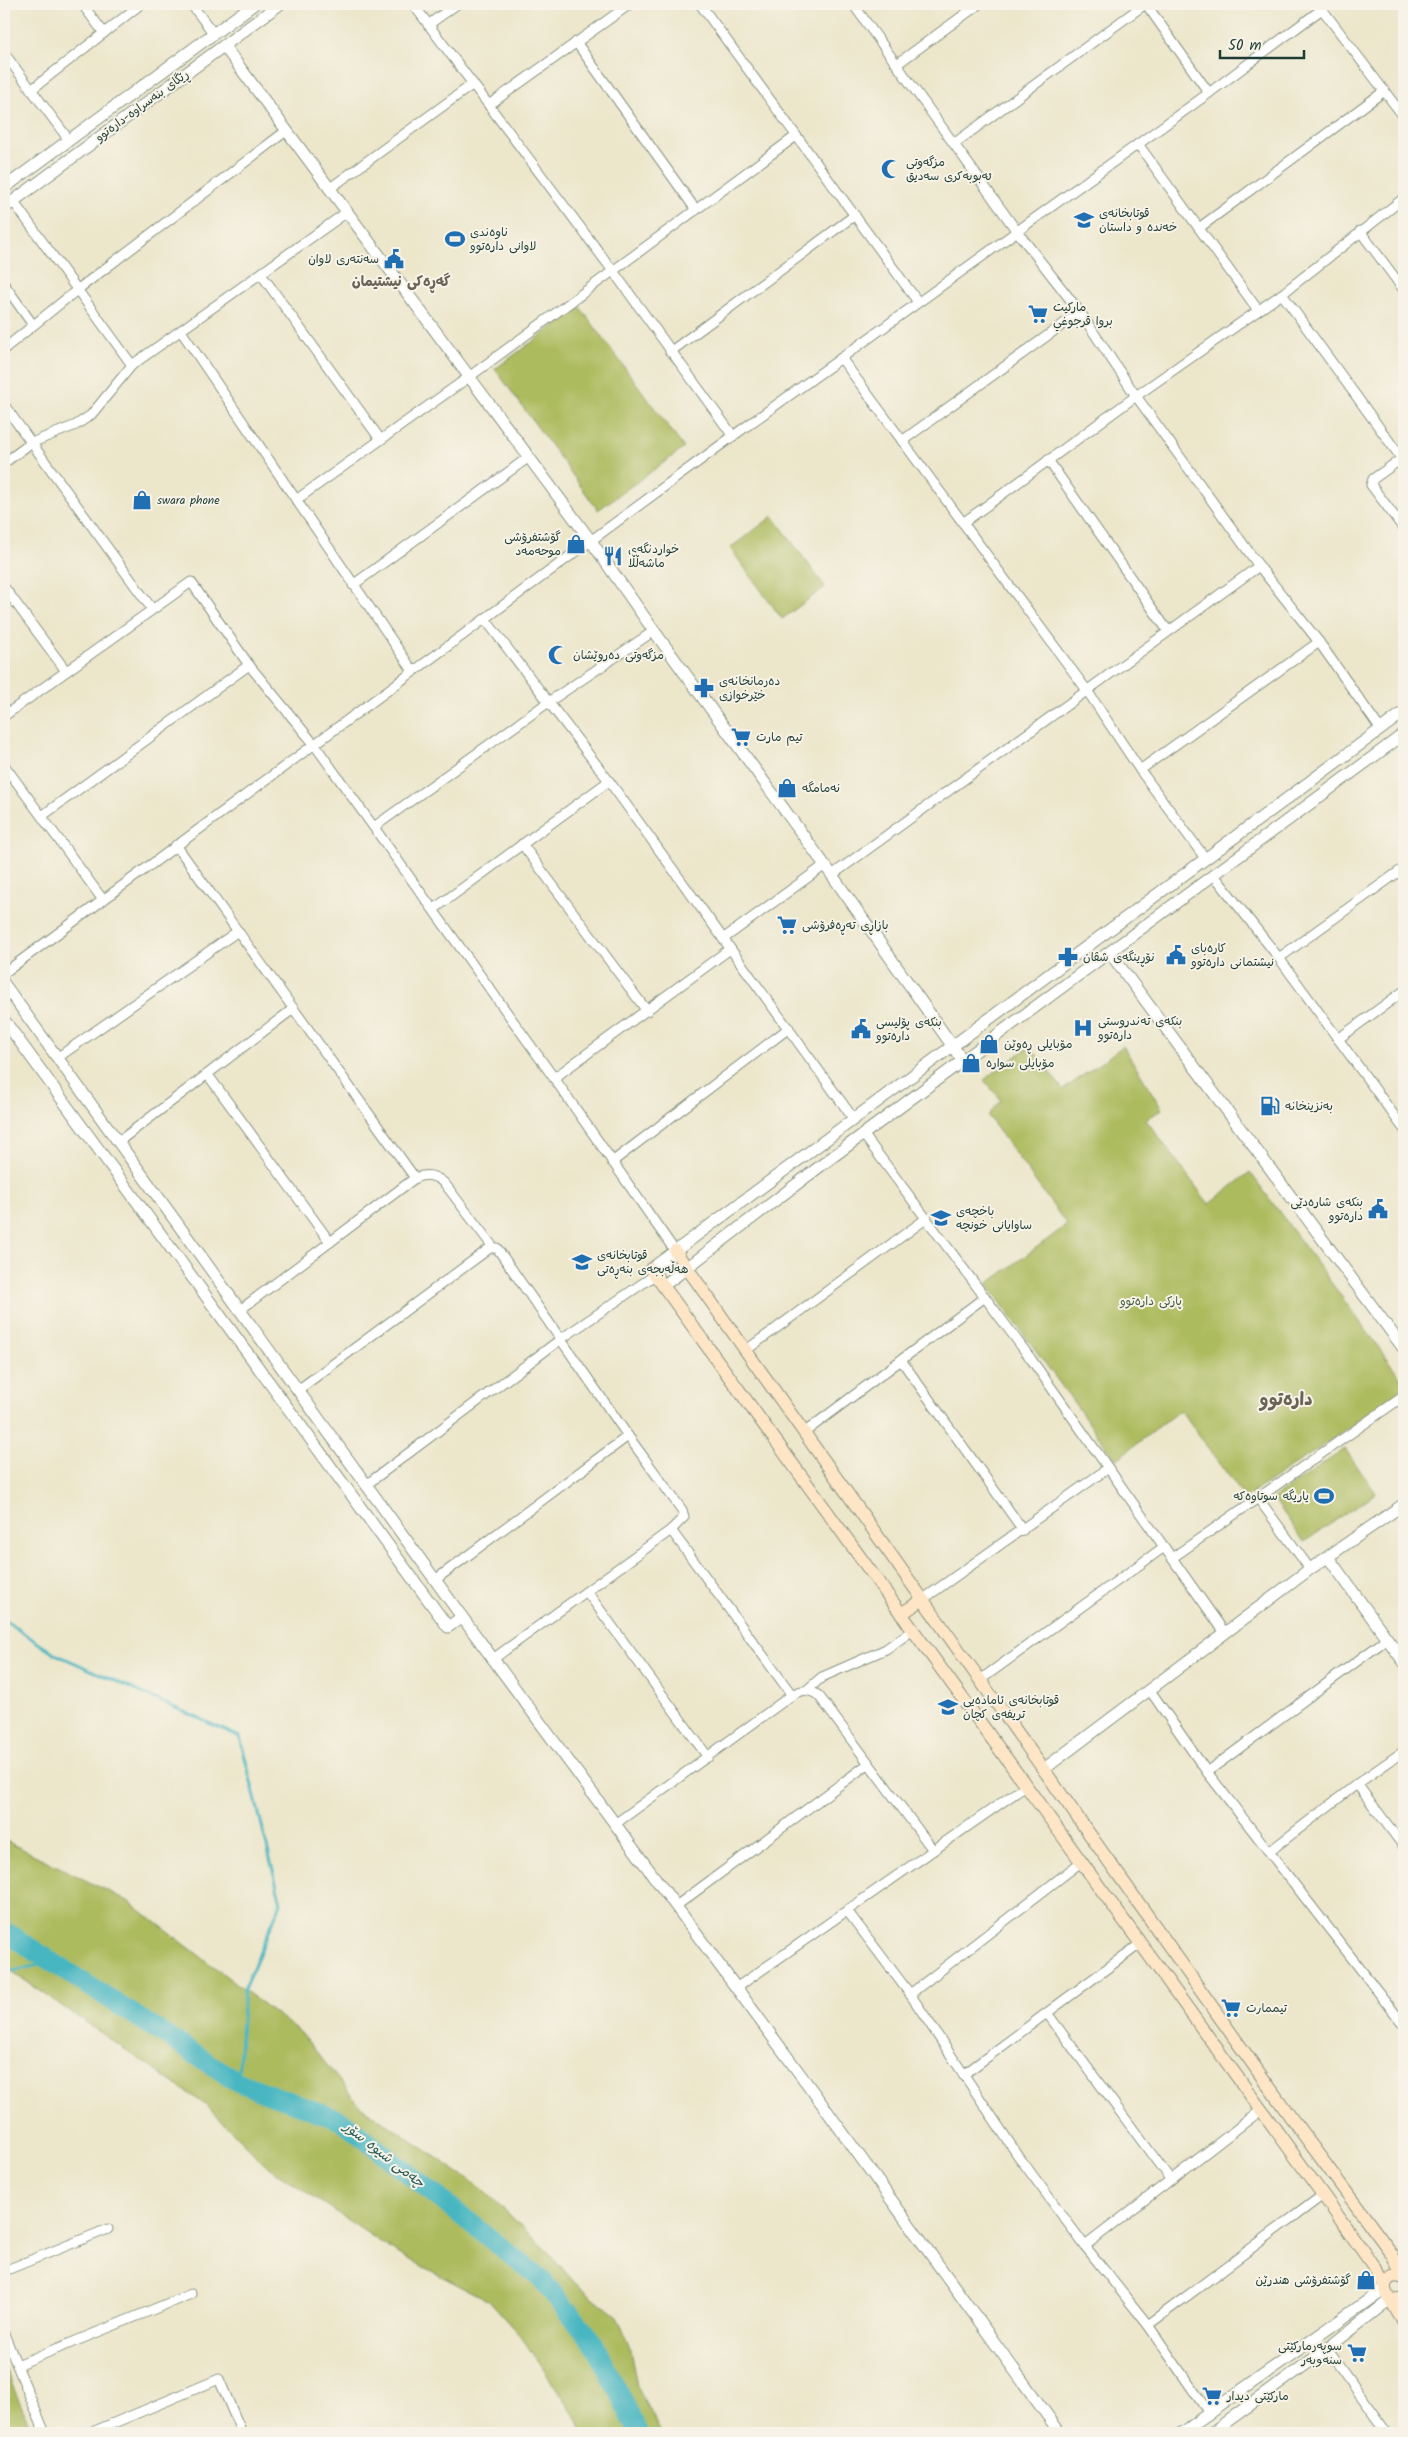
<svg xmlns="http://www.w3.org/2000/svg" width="1408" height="2437" font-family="Kalam,'Playpen Sans Arabic',sans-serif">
	<rect width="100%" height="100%" fill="#f7f3e8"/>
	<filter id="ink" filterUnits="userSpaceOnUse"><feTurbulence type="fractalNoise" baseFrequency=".02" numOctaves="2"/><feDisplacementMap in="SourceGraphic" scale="10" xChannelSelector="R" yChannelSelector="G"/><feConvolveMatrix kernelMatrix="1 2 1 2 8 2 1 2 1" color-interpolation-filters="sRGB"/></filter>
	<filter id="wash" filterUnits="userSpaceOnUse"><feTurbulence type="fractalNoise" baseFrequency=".0096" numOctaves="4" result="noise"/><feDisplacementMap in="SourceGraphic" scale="20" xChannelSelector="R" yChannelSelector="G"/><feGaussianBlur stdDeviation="1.12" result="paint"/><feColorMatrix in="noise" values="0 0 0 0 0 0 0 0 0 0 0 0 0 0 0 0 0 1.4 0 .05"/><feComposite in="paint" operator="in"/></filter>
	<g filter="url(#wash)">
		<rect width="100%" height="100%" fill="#ece6cb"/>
		<g fill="#adbb5e" stroke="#667c49">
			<polygon points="580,307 684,448 598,510 495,369"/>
			<polygon points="773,516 825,587 782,619 730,548"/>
			<polygon points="1030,1046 1063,1090 1123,1046 1162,1109 1146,1120 1209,1204 1250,1172 1404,1382 1404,1391 1245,1498 1180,1410 1116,1460 987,1284 1067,1225 988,1116 1001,1100 984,1080"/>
			<polygon points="1345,1449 1376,1493 1304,1542 1273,1498"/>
			<polygon points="4,1840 128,1901 302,2034 359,2105 483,2189 551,2255 575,2283 617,2316 629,2345 637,2386 661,2433 582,2433 578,2420 522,2338 489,2301 397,2253 264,2164 207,2106 4,1966"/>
			<polygon points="4,2366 33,2433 4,2433"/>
		</g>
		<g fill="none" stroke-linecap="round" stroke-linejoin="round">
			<g stroke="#47b6c1" stroke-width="3">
				<polyline points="4,1620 53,1653 240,1737 281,1903 244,1989 238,2082"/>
				<polyline points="4,1973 52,1962"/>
			</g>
			<polyline stroke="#47b6c1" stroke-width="20" points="4,1931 238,2082 342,2121 541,2279 592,2340 639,2433"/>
		</g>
	</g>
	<g filter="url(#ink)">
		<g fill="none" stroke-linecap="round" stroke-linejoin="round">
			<defs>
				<g id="minor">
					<polyline points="82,4 104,33"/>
					<polyline points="191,4 214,34"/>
					<polyline points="413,4 613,271 733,436"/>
					<polyline points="700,4 918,302"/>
					<polyline points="853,4 1016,230 1080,312 1136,396 1259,566 1319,642 1381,730"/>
					<polyline points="1146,4 1209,93"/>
					<polyline points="428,25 457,4"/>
					<polyline points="576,42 696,210"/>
					<polyline points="4,53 69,140"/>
					<polyline points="897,64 979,4"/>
					<polyline points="31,90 141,4"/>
					<polyline points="489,105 630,4"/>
					<polyline points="955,143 1145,4"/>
					<polyline points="1138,144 1258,310"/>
					<polyline points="329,189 473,84"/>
					<polyline points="13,201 132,365"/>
					<polyline points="1199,228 1383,92"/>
					<polyline points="1360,231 1404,290"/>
					<polyline points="261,274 380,439"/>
					<polyline points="4,284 33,325"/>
					<polyline points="1282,294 1402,459"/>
					<polyline points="181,331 413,671"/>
					<polyline points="4,349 77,290 286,131"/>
					<polyline points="670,352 855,215"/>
					<polyline points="841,358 1086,689 1140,770 1205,858"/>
					<polyline points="4,405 152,609"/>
					<polyline points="902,441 1080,312"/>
					<polyline points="1404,457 1373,479 1371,485 1404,529"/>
					<polyline points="1048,460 1168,631"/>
					<polyline points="4,463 31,443 76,425 91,415 132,365 347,212"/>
					<polyline points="296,500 469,377 796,136"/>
					<polyline points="963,523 1136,396 1282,294 1404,198"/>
					<polyline points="353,585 529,457"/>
					<polyline points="4,587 66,671"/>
					<polyline points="485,619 609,781 853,1118"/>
					<polyline points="4,716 191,582 249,665 314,744 554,1078 675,1251"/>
					<polyline points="4,765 103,900"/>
					<polyline points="1140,770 1319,642"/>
					<polyline points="42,816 249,665"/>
					<polyline points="374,827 550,701 654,631"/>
					<polyline points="522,844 647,1011"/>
					<polyline points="176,845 415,1178"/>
					<polyline points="832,875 1259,566"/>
					<polyline points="1214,875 1279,958 1404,1129"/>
					<polyline points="434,909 609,781"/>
					<polyline points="723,939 825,865"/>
					<polyline points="1279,958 1404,868"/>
					<polyline points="4,973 733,436 1209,93 1322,9 1404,117"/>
					<polyline points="1338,1039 1404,991"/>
					<polyline points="57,1058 238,931"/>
					<polyline points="208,1075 330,1242"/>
					<polyline points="554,1078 730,949"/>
					<polyline points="863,1134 1031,1359 1225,1633"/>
					<polyline points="118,1142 293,1009"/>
					<polyline points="612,1162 789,1028"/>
					<path d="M 240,1310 L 415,1178 C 427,1173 436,1175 445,1184 L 493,1247"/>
					<polyline points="745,1351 927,1218"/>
					<polyline points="901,1360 1023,1530"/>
					<polyline points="298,1390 490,1248 497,1248 628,1436 682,1510 684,1517 671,1530 493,1659"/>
					<polyline points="805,1432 985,1297"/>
					<polyline points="366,1485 561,1339 655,1275"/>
					<polyline points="1258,1498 1310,1569"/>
					<polyline points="671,1530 792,1695"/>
					<polyline points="1172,1558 1404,1396"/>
					<polyline points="435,1580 628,1436"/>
					<polyline points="587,1592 708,1757"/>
					<polyline points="922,1600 1107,1469"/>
					<polyline points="980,1680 1164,1547"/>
					<polyline points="1149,1689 1207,1772 1404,2025"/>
					<polyline points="807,1690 822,1677 886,1649 913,1630"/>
					<polyline points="1207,1772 1387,1639"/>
					<polyline points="1357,1784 1404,1847"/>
					<path d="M 615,1824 L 792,1695 C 802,1689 810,1689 819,1696 L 933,1850"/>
					<polyline points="1270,1851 1357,1784 1404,1751"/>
					<polyline points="676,1906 868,1764"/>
					<polyline points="848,1912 910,1994 1019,2157 1085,2246 1148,2325 1209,2413"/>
					<polyline points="736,1988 1027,1785"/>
					<polyline points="910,1994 1081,1862"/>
					<polyline points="1047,2013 1170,2179"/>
					<polyline points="963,2075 1140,1944"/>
					<polyline points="1085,2246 1260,2111"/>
					<polyline points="4,2271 108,2229"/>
					<polyline points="1148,2325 1323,2195"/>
					<polyline points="4,2334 45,2433"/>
					<polyline points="1327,2349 1388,2433"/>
					<polyline points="17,2365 191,2294"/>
					<polyline points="90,2433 219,2379 242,2433"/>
				</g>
				<g id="tertiary">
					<polyline points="224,46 591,541 654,631 832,875 963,1061"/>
					<polyline points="4,188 254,4"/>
					<polyline points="4,208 280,4"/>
					<polyline points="1110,953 1404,1349"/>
					<polyline points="4,984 462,1617 814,2093 1060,2433"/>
					<polyline points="4,1020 448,1627 462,1617"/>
					<polyline points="651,1269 1404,712"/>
					<polyline points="663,1286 823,1164 1404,734"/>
					<polyline points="1328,1557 1404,1662"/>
					<polyline points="1044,1769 1310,1569 1404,1504"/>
					<polyline points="1181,2433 1384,2289"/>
					<polyline points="1211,2433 1327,2349 1390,2299"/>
				</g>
				<g id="secondary">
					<polyline points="675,1251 1292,2119 1392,2254 1404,2279"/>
					<polyline points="651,1269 1323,2195 1374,2267 1384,2286"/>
					<polyline points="901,1614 922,1600"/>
					<path d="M 1404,2279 C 1388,2269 1377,2290 1392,2300 L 1404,2298"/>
					<polyline points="1390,2299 1404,2323"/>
				</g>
			</defs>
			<use href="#minor" stroke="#869280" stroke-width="11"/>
			<use href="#tertiary" stroke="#869280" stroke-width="13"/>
			<use href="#secondary" stroke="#869280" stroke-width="14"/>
			<use href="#minor" stroke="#fff" stroke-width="9"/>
			<use href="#tertiary" stroke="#fff" stroke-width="11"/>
			<use href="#secondary" stroke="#fde5c5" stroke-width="12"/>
		</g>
	</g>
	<defs>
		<symbol id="mosque-bare" viewBox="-9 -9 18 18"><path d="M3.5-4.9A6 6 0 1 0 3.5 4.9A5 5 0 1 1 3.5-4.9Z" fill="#1f6fb2" stroke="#f7f3e8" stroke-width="2.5" paint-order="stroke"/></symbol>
		<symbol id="school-bare" viewBox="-9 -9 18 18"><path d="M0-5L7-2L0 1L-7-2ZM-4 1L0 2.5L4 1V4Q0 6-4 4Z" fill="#1f6fb2" stroke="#f7f3e8" stroke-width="2.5" paint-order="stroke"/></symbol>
		<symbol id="stadium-bare" viewBox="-9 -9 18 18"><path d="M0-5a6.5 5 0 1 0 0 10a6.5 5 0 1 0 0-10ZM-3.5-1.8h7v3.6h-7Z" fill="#1f6fb2" stroke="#f7f3e8" stroke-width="2.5" paint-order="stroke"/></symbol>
		<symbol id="civic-bare" viewBox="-9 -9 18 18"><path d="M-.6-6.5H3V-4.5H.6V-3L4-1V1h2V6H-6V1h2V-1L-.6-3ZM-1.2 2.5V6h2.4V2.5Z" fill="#1f6fb2" stroke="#f7f3e8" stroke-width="2.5" paint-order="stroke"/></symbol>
		<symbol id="supermarket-bare" viewBox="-9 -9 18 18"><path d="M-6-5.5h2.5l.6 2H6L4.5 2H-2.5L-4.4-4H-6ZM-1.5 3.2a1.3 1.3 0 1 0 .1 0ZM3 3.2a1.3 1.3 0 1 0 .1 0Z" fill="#1f6fb2" stroke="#f7f3e8" stroke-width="2.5" paint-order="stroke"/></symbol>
		<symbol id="shop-bare" viewBox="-9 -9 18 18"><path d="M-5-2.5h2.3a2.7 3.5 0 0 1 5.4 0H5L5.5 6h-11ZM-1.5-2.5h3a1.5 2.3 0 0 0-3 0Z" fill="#1f6fb2" stroke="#f7f3e8" stroke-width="2.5" paint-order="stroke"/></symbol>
		<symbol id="restaurant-bare" viewBox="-9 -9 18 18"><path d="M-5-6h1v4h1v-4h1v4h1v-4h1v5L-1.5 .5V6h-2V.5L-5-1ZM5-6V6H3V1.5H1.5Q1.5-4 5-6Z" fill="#1f6fb2" stroke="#f7f3e8" stroke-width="2.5" paint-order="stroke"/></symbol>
		<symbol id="pharmacy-bare" viewBox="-9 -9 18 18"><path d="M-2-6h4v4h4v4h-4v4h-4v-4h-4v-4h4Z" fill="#1f6fb2" stroke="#f7f3e8" stroke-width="2.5" paint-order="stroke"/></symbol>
		<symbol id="hospital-bare" viewBox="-9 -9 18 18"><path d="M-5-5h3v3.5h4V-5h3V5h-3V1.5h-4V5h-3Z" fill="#1f6fb2" stroke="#f7f3e8" stroke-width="2.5" paint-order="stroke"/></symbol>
		<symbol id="fuel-bare" viewBox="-9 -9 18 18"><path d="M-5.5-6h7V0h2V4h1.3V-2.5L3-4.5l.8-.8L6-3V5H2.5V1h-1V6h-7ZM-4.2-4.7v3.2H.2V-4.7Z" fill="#1f6fb2" stroke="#f7f3e8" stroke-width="2.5" paint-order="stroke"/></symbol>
	</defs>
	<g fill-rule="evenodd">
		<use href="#mosque-bare" x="877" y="155" width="28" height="28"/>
		<use href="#school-bare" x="1070" y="206" width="28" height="28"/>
		<use href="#stadium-bare" x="441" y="225" width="28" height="28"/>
		<use href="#civic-bare" x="380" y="245" width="28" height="28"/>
		<use href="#supermarket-bare" x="1024" y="300" width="28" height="28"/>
		<use href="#shop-bare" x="128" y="486" width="28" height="28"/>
		<use href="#shop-bare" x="562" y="530" width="28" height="28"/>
		<use href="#restaurant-bare" x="599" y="542" width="28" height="28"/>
		<use href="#mosque-bare" x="544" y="641" width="28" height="28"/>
		<use href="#pharmacy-bare" x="690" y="674" width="28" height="28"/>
		<use href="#supermarket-bare" x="727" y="723" width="28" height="28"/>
		<use href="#shop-bare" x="773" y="774" width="28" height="28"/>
		<use href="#supermarket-bare" x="773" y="911" width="28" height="28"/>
		<use href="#civic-bare" x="1162" y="941" width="28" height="28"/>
		<use href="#pharmacy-bare" x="1054" y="943" width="28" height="28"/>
		<use href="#hospital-bare" x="1069" y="1014" width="28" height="28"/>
		<use href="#civic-bare" x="847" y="1015" width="28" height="28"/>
		<use href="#shop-bare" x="975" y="1030" width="28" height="28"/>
		<use href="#shop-bare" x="957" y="1049" width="28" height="28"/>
		<use href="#fuel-bare" x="1256" y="1092" width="28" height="28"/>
		<use href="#civic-bare" x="1364" y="1195" width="28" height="28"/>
		<use href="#school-bare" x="927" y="1204" width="28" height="28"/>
		<use href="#school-bare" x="568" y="1248" width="28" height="28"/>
		<use href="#stadium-bare" x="1310" y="1482" width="28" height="28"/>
		<use href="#school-bare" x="934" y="1693" width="28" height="28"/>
		<use href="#supermarket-bare" x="1217" y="1994" width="28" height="28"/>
		<use href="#shop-bare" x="1352" y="2266" width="28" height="28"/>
		<use href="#supermarket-bare" x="1343" y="2339" width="28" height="28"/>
		<use href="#supermarket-bare" x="1198" y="2382" width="28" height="28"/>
	</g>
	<g text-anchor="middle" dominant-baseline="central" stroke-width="4" stroke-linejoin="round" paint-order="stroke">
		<g font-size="12" fill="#1f3d34" stroke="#f7f3e8">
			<text transform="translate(142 106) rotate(-36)">ڕێگای بنەسراوە-دارەتوو</text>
		</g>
		<g font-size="12" fill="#1f3d34" stroke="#f7f3e8" text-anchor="start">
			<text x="906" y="162">مزگەوتی<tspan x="906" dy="14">ئەبوبەکری سەدیق</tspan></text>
			<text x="1099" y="213">قوتابخانەی<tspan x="1099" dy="14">خەندە و داستان</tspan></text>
			<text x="470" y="232">ناوەندی<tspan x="470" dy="14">لاوانی دارەتوو</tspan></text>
			<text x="379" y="259" text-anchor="end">سەنتەری لاوان</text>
			<text x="1053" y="307">ماركيت<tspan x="1053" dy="14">بروا قرجوغي</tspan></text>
			<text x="157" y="500">swara phone</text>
			<text x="561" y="537" text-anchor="end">گۆشتفرۆشی<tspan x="561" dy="14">موحەمەد</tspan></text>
			<text x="628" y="549">خواردنگەی<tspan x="628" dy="14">ماشەڵڵا</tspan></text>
			<text x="573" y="655">مزگەوتی دەروێشان</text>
			<text x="719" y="681">دەرمانخانەی<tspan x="719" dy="14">خێرخوازی</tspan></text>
			<text x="756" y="737">تیم مارت</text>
			<text x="802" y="788">نەمامگە</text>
			<text x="802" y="925">بازاڕی تەڕەفرۆشی</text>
			<text x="1191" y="948">کارەبای<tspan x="1191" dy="14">نیشتمانی دارەتوو</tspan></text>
			<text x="1083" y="957">نۆڕینگەی شڤان</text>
			<text x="1098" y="1021">بنکەی تەندروستی<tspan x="1098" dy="14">دارەتوو</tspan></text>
			<text x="876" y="1022">بنکەی پۆلیسی<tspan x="876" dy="14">دارەتوو</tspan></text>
			<text x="1004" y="1044">مۆبایلی ڕەوێن</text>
			<text x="986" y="1063">مۆبایلی سوارە</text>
			<text x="1285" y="1106">بەنزینخانە</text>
			<text x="1363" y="1202" text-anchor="end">بنکەی شارەدێی<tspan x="1363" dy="14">دارەتوو</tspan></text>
			<text x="956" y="1211">باخچەی<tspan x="956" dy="14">ساوایانی خونچە</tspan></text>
			<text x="597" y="1255">قوتابخانەی<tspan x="597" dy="14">هەڵەبجەی بنەڕەتی</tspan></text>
			<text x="1309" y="1496" text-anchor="end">یاریگە سوتاوەکە</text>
			<text x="963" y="1700">قوتابخانەی ئامادەیی<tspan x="963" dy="14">تریفەی کچان</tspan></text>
			<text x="1246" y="2008">تیممارت</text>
			<text x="1351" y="2280" text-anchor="end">گۆشتفرۆشی هندرێن</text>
			<text x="1342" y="2346" text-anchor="end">سوپەرمارکێتی<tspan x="1342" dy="14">سنەوبەر</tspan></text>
			<text x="1227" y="2396">مارکێتی دیدار</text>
		</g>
		<g font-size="12" fill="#425c3e" stroke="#f7f3e8">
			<text x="1151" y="1301">پارکی دارەتوو</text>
		</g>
		<g font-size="14" font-weight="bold" fill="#6a6457" stroke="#f7f3e8">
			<text x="401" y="282">گەڕەکی نیشتیمان</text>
		</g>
		<g font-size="14" font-style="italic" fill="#295b57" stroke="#f7f3e8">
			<text transform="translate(384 2155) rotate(38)">چەمی شیوە سۆر</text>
		</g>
		<g font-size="18" font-weight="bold" fill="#6a6457" stroke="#f7f3e8">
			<text x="1286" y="1400">دارەتوو</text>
		</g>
	</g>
	<rect width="1408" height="2437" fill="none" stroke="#f7f3e8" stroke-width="20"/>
	<path d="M1220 50v8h84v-8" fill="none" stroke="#1f3d34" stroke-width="2.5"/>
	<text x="1228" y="50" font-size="15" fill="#1f3d34" stroke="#f7f3e8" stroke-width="4" paint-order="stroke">50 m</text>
</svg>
